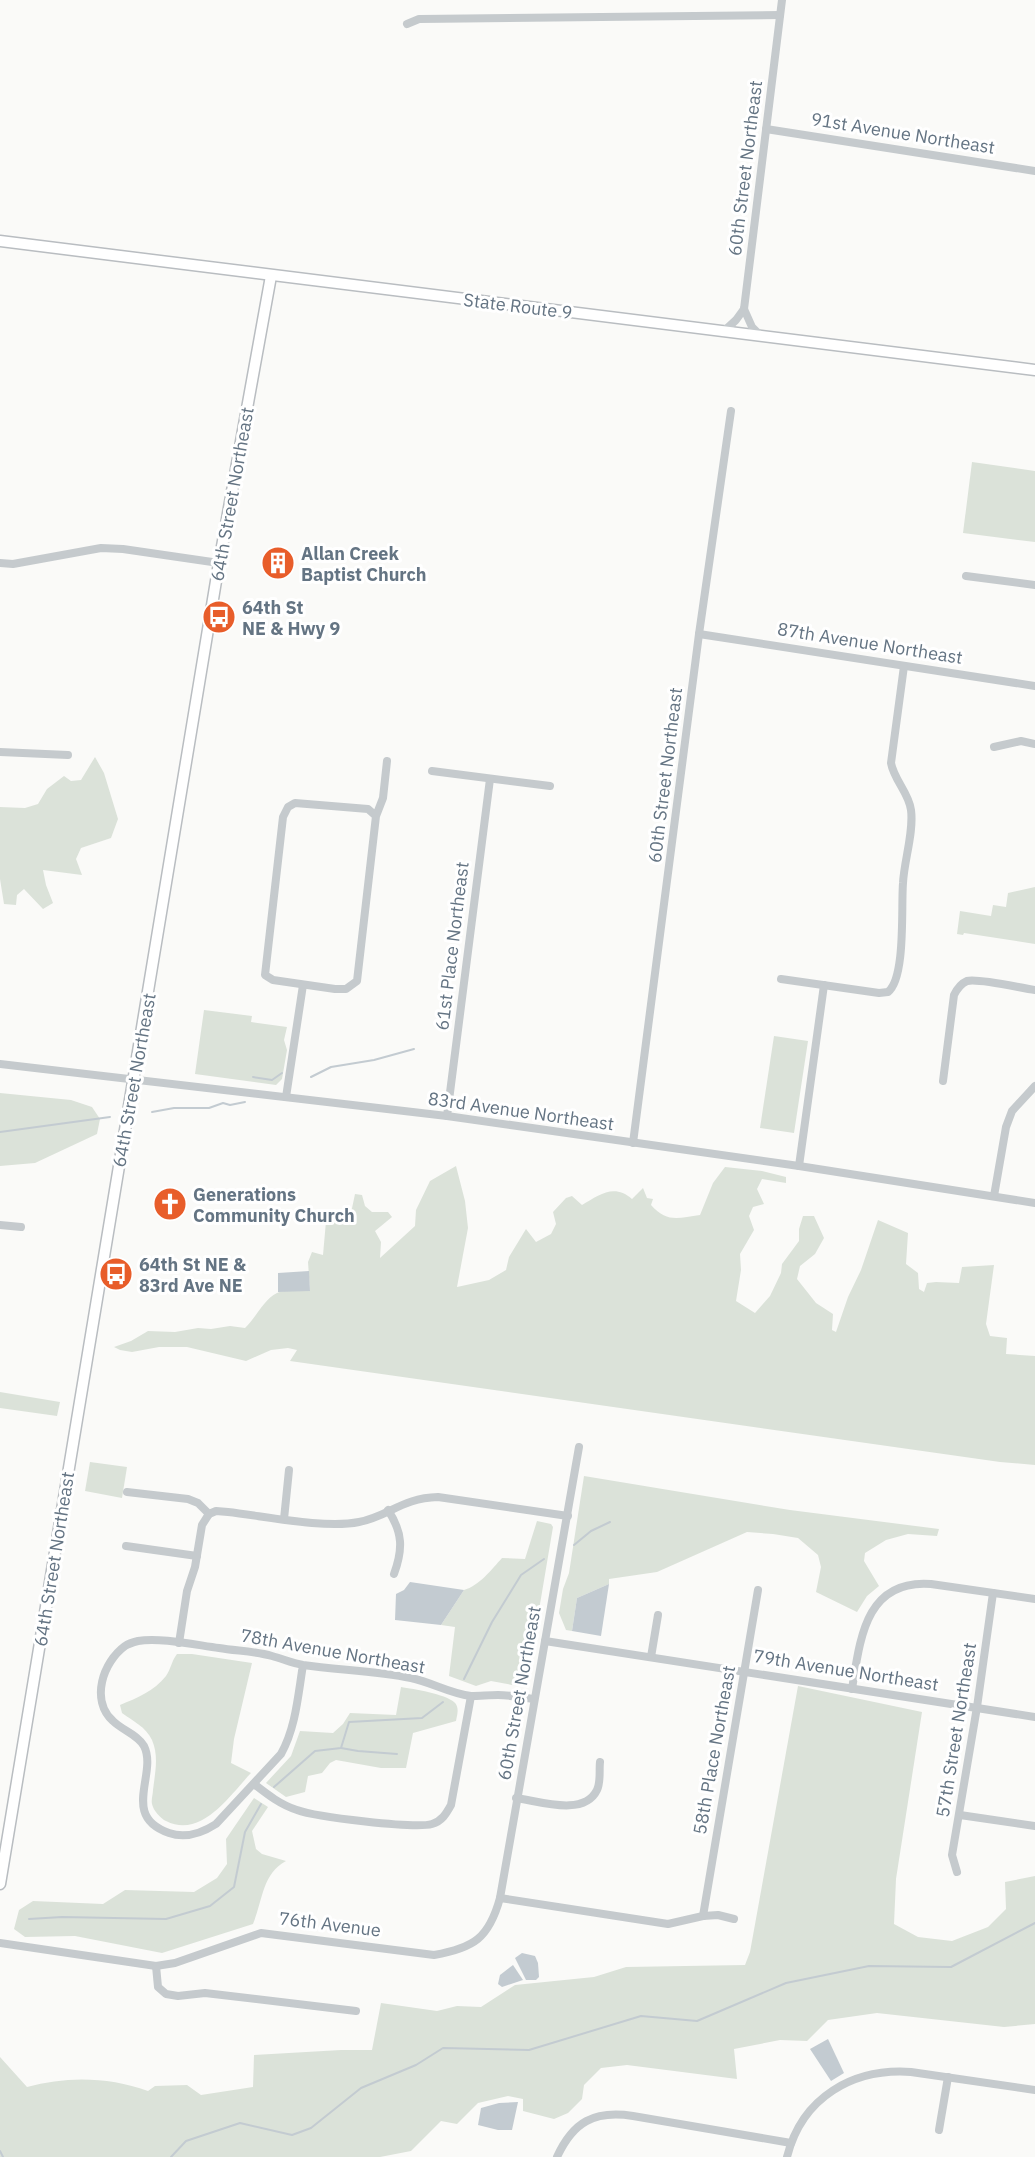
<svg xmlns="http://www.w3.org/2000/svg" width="1035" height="2157" font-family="'IBM Plex Sans',sans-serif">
	<rect width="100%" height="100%" fill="#fafaf8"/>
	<g fill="#dbe2d9">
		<polygon points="972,462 1035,471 1035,542 963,533"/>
		<polygon points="95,757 104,773 118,819 111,838 81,848 76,859 82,875 43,870 46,885 53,903 43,909 24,889 17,895 16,905 4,904 0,879 0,807 25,808 38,804 47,789 64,776 71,781 81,780"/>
		<polygon points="1035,887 1035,944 964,933 963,935 957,934 960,911 991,916 993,905 1006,907 1008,893"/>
		<polygon points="204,1010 252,1016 251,1022 287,1027 284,1040 287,1050 282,1079 276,1085 195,1074"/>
		<polygon points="774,1036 808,1041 794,1133 760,1128"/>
		<polygon points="0,1093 71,1100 92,1107 100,1119 97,1134 35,1163 0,1166"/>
		<path d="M 456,1166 L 465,1201 L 468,1228 L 457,1287 L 489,1280 L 506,1270 L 509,1257 L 526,1229 L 536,1242 L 551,1234 L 556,1224 L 553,1212 L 566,1198 L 572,1196 L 582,1205 C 599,1195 614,1183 632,1199 L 643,1188 L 647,1198 L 653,1199 L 651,1205 C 667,1223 678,1218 700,1215 L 713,1183 L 725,1167 L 762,1171 L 786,1177 L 786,1183 L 762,1179 L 757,1189 L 764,1204 L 753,1207 L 749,1216 L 754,1230 L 740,1254 L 741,1270 L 736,1301 L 755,1313 L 770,1296 L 781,1273 L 782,1264 L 799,1241 L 799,1229 L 803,1216 L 814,1216 L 824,1238 L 815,1254 L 800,1266 L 797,1279 L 816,1303 L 833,1314 L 832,1330 L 836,1332 L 848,1297 L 861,1270 L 878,1220 L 908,1233 L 906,1264 L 918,1273 L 919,1289 L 924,1292 L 927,1283 L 936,1282 L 959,1283 L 962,1267 L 994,1265 L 986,1324 L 990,1336 L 1007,1338 L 1006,1354 L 1035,1356 L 1035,1465 L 1000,1462 L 290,1361 L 297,1350 L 288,1348 L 271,1350 L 246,1361 L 187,1347 L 159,1347 L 132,1352 L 120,1350 L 114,1347 L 131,1341 L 148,1331 L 175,1332 L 198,1328 L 211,1329 L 230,1326 L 245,1328 C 256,1318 263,1300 277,1293 C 285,1289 300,1291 310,1291 L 308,1262 L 312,1252 L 323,1255 L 327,1210 L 338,1216 L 351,1213 L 355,1194 L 362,1195 L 365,1206 L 372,1212 L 388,1212 L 392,1217 L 375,1231 L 381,1242 L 380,1258 L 415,1226 L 416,1210 L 430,1181 Z"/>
		<polygon points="0,1392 60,1402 57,1416 0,1408"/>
		<polygon points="90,1462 127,1467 122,1498 85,1491"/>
		<polygon points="584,1476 790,1510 939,1529 937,1536 908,1534 886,1540 865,1553 864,1561 879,1586 867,1596 857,1612 816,1592 821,1567 818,1555 798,1538 773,1534 747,1532 657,1572 609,1579 609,1584 577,1598 572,1631 566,1630 559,1613 563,1589 569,1573"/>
		<path d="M 537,1521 L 551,1524 L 553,1527 L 539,1610 L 533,1609 L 526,1637 L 534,1639 L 527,1679 L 518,1686 L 491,1681 L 476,1686 L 449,1676 L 455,1627 L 441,1625 L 464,1590 C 479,1586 492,1569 502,1558 L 525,1559 Z"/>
		<path d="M 177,1654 L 192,1654 L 252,1663 L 234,1739 L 231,1763 L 251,1773 C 230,1795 202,1839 166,1821 C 161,1819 153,1810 152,1804 C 151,1800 153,1794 153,1790 C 155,1773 159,1756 152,1740 C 146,1727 133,1721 122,1713 L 120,1705 C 137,1698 154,1691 166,1676 C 171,1669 171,1662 177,1654 Z"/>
		<path d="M 798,1686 L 922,1712 L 896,1879 L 894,1924 L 918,1937 L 952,1941 L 988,1927 L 1006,1909 L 1005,1882 L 1035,1876 L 1035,2024 L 1004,2027 L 877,2013 L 828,2020 L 807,2041 L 780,2040 L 734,2049 L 737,2079 L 627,2065 L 601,2068 L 584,2085 L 582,2099 L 568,2113 L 554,2119 L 523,2111 L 523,2099 L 508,2096 L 478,2103 L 457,2124 L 441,2121 L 411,2151 L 380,2157 L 0,2157 L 0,2057 L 27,2087 C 67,2076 109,2077 148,2091 L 155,2086 L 187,2085 L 201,2095 L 253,2087 L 254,2055 L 341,2050 L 372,2050 L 381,2003 L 437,2011 L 457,2006 L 481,2007 L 515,1985 L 594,1977 L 626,1967 L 745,1965 L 750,1952 Z"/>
		<path d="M 401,1687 C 414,1689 445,1694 454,1702 C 460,1707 457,1715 456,1721 L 413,1733 L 406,1768 L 381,1768 L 336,1760 L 330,1763 L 322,1773 L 308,1776 L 305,1792 L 286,1797 L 266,1783 L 291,1756 L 300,1731 L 333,1733 L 343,1724 L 350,1713 L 396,1715 Z"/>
		<path d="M 254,1798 L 268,1807 L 252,1831 L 256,1849 L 262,1854 L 286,1861 C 262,1874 263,1900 253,1924 L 162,1953 L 75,1936 L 25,1937 L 14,1929 L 19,1910 L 33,1901 L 103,1904 L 125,1890 L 194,1892 L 217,1878 L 227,1864 L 226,1839 Z"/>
	</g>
	<g fill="#c3cbd1">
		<polygon points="309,1271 310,1291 278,1292 278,1273"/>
		<polygon points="410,1582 464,1590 441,1625 395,1620 396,1594 404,1590"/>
		<polygon points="609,1584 601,1636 572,1631 577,1598"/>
		<polygon points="522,1953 535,1956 538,1963 539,1977 536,1980 526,1980 515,1958"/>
		<polygon points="513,1965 523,1980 502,1987 498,1984 500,1975"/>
		<polygon points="828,2039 844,2073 831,2081 810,2049"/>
		<polygon points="518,2102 512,2130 498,2130 478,2125 481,2108 499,2103"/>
	</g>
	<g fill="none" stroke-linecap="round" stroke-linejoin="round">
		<g stroke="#c3cbd1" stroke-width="2">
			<polyline points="253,1077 272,1080 282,1073"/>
			<polyline points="311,1077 331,1067 374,1060 414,1049"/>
			<polyline points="152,1112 174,1108 209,1108 223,1103 230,1105 245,1102"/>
			<polyline points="0,1132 110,1117"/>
			<polyline points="574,1545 591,1531 610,1522"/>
			<polyline points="464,1679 492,1622 521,1575 544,1559"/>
			<polyline points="341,1748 358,1751 397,1754"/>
			<polyline points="274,1787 315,1751 341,1748 349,1722 422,1718 443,1702"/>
			<polyline points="29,1919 62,1917 166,1919 210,1906 234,1887 245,1832 261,1804"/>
			<polyline points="0,2151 3,2157"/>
			<polyline points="171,2157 186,2141 240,2123 292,2135 311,2128 361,2088 416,2065 443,2048 529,2050 641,2016 697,2021 786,1983 869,1966 951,1967 1035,1923"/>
		</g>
		<defs>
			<g id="major">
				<polyline points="0,241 1035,370"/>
				<polyline points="0,1884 219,563 271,276"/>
			</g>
		</defs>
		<use href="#major" stroke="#b9bdc1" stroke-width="13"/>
		<g stroke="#c5cacd" stroke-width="8">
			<polyline points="407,24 419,19 780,15"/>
			<polyline points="766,129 1035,171"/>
			<polyline points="744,309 752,327 761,336"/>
			<polyline points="723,332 736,320 744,309 782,0"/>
			<polyline points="0,563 13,564 101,548 123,549 219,563"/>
			<polyline points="966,576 1035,585"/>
			<polyline points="699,634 1035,686"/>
			<polyline points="994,747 1021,741 1035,744"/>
			<polyline points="0,752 68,755"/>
			<polyline points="432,771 550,786"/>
			<polyline points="376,816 368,809 295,803 288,807 283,817 265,975 273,980 335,989 346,989 357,981 376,816 383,798 387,761"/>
			<path d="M 781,979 L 879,993 L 888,992 C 906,978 901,906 903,883 C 904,861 914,832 911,810 C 909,793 894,780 891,763 L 904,666"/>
			<polyline points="0,1064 447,1116 799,1166 1035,1203"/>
			<path d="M 943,1081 L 954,995 C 957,989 960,984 967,981 C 979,978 1020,988 1035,990"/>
			<polyline points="286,1097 303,985"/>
			<polyline points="447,1116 490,779"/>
			<polyline points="633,1143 699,634 731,411"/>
			<polyline points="799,1166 824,985"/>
			<polyline points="994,1196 1006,1127 1012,1111 1035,1086"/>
			<polyline points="0,1225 21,1227"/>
			<path d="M 127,1492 L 188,1499 L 198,1503 L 209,1514 L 216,1511 L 228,1512 C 264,1516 325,1529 359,1522 C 389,1516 402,1498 438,1497 L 568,1516"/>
			<path d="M 388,1510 C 403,1533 403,1549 394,1574"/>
			<polyline points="284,1519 289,1470"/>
			<polyline points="126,1546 197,1556"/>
			<polyline points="545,1641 1035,1717"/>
			<polyline points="179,1643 187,1591 195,1567 202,1525 209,1514"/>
			<polyline points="651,1657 658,1615"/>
			<path d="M 303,1665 C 298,1695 296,1727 281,1754 L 216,1824 C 202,1833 186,1839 169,1833 C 120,1816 158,1774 144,1746 C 138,1735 122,1730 113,1721 C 90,1700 103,1662 125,1646 C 128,1644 134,1642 138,1641 C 159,1637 196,1645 219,1648 C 236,1651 255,1651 272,1656 C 283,1659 292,1663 303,1665 C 338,1670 375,1671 411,1678 C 431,1682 451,1694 471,1696 C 480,1696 489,1695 498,1695 C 510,1695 523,1698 534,1699"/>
			<path d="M 852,1689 C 860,1640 865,1579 931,1584 L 1035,1599"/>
			<path d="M 254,1784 C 268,1795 281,1805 297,1810 C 316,1817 415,1829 432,1824 C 442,1821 446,1814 451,1805 L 471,1696"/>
			<path d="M 516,1798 C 539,1801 584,1817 597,1790 C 601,1782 599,1770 600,1762"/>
			<polyline points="960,1815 1035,1826"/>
			<polyline points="957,1872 952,1855 977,1707 993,1593"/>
			<polyline points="500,1898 668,1924 703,1916 718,1915 734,1919"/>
			<polyline points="703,1916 758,1590"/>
			<path d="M 0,1943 L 156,1966 L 175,1963 L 261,1933 L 434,1955 C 474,1948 489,1938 500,1898 L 579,1447"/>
			<polyline points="156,1966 158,1987 166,1994 178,1996 205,1993 356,2011"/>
			<polyline points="939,2130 948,2077"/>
			<path d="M 557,2157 C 573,2122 594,2110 633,2116 L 791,2143"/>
			<path d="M 787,2157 C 802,2097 853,2068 911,2072 L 1035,2090"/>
		</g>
		<use href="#major" stroke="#fff" stroke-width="10"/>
	</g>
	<defs>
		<symbol id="building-disc" viewBox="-11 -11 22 22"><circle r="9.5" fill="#e85d2a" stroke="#fff"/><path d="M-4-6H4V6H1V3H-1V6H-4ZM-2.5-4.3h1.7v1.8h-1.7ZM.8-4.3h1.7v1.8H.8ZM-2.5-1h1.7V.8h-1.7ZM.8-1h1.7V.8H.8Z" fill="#fff"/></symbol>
		<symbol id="bus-disc" viewBox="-11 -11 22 22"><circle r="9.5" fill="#e85d2a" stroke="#fff"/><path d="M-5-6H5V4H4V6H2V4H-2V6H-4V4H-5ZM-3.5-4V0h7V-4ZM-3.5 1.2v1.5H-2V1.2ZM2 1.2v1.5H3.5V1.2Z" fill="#fff"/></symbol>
		<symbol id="church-disc" viewBox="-11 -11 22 22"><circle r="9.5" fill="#e85d2a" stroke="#fff"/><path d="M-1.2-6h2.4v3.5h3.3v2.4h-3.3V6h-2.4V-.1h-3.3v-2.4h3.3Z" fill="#fff"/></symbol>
	</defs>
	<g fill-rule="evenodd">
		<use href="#building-disc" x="259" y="544" width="38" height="38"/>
		<use href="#bus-disc" x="200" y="598" width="38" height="38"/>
		<use href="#church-disc" x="151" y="1185" width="38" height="38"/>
		<use href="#bus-disc" x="97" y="1255" width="38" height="38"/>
	</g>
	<g text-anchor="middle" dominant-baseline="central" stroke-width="6" stroke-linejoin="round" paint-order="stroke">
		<g font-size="18" fill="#647483" stroke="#fff">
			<text transform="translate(903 133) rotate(9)">91st Avenue Northeast</text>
			<text transform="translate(745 168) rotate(-83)">60th Street Northeast</text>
			<text transform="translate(518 306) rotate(7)">State Route 9</text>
			<text transform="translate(232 494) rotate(-80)">64th Street Northeast</text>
			<text transform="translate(870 643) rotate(9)">87th Avenue Northeast</text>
			<text transform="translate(665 775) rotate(-83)">60th Street Northeast</text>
			<text transform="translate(452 946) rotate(-83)">61st Place Northeast</text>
			<text transform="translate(134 1080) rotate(-80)">64th Street Northeast</text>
			<text transform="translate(521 1111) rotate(8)">83rd Avenue Northeast</text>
			<text transform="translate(54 1559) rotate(-81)">64th Street Northeast</text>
			<text transform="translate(333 1651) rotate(10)">78th Avenue Northeast</text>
			<text transform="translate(846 1670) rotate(9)">79th Avenue Northeast</text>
			<text transform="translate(519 1693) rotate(-80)">60th Street Northeast</text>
			<text transform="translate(956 1730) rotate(-81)">57th Street Northeast</text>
			<text transform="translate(714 1750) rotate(-80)">58th Place Northeast</text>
			<text transform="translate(330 1924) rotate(7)">76th Avenue</text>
		</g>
		<g font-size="18" font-weight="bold" fill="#647483" stroke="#fff" text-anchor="start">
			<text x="301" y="553">Allan Creek<tspan x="301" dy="21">Baptist Church</tspan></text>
			<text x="242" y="607">64th St<tspan x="242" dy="21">NE &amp; Hwy 9</tspan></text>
			<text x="193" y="1194">Generations<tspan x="193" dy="21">Community Church</tspan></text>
			<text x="139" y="1264">64th St NE &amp;<tspan x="139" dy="21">83rd Ave NE</tspan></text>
		</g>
	</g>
</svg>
